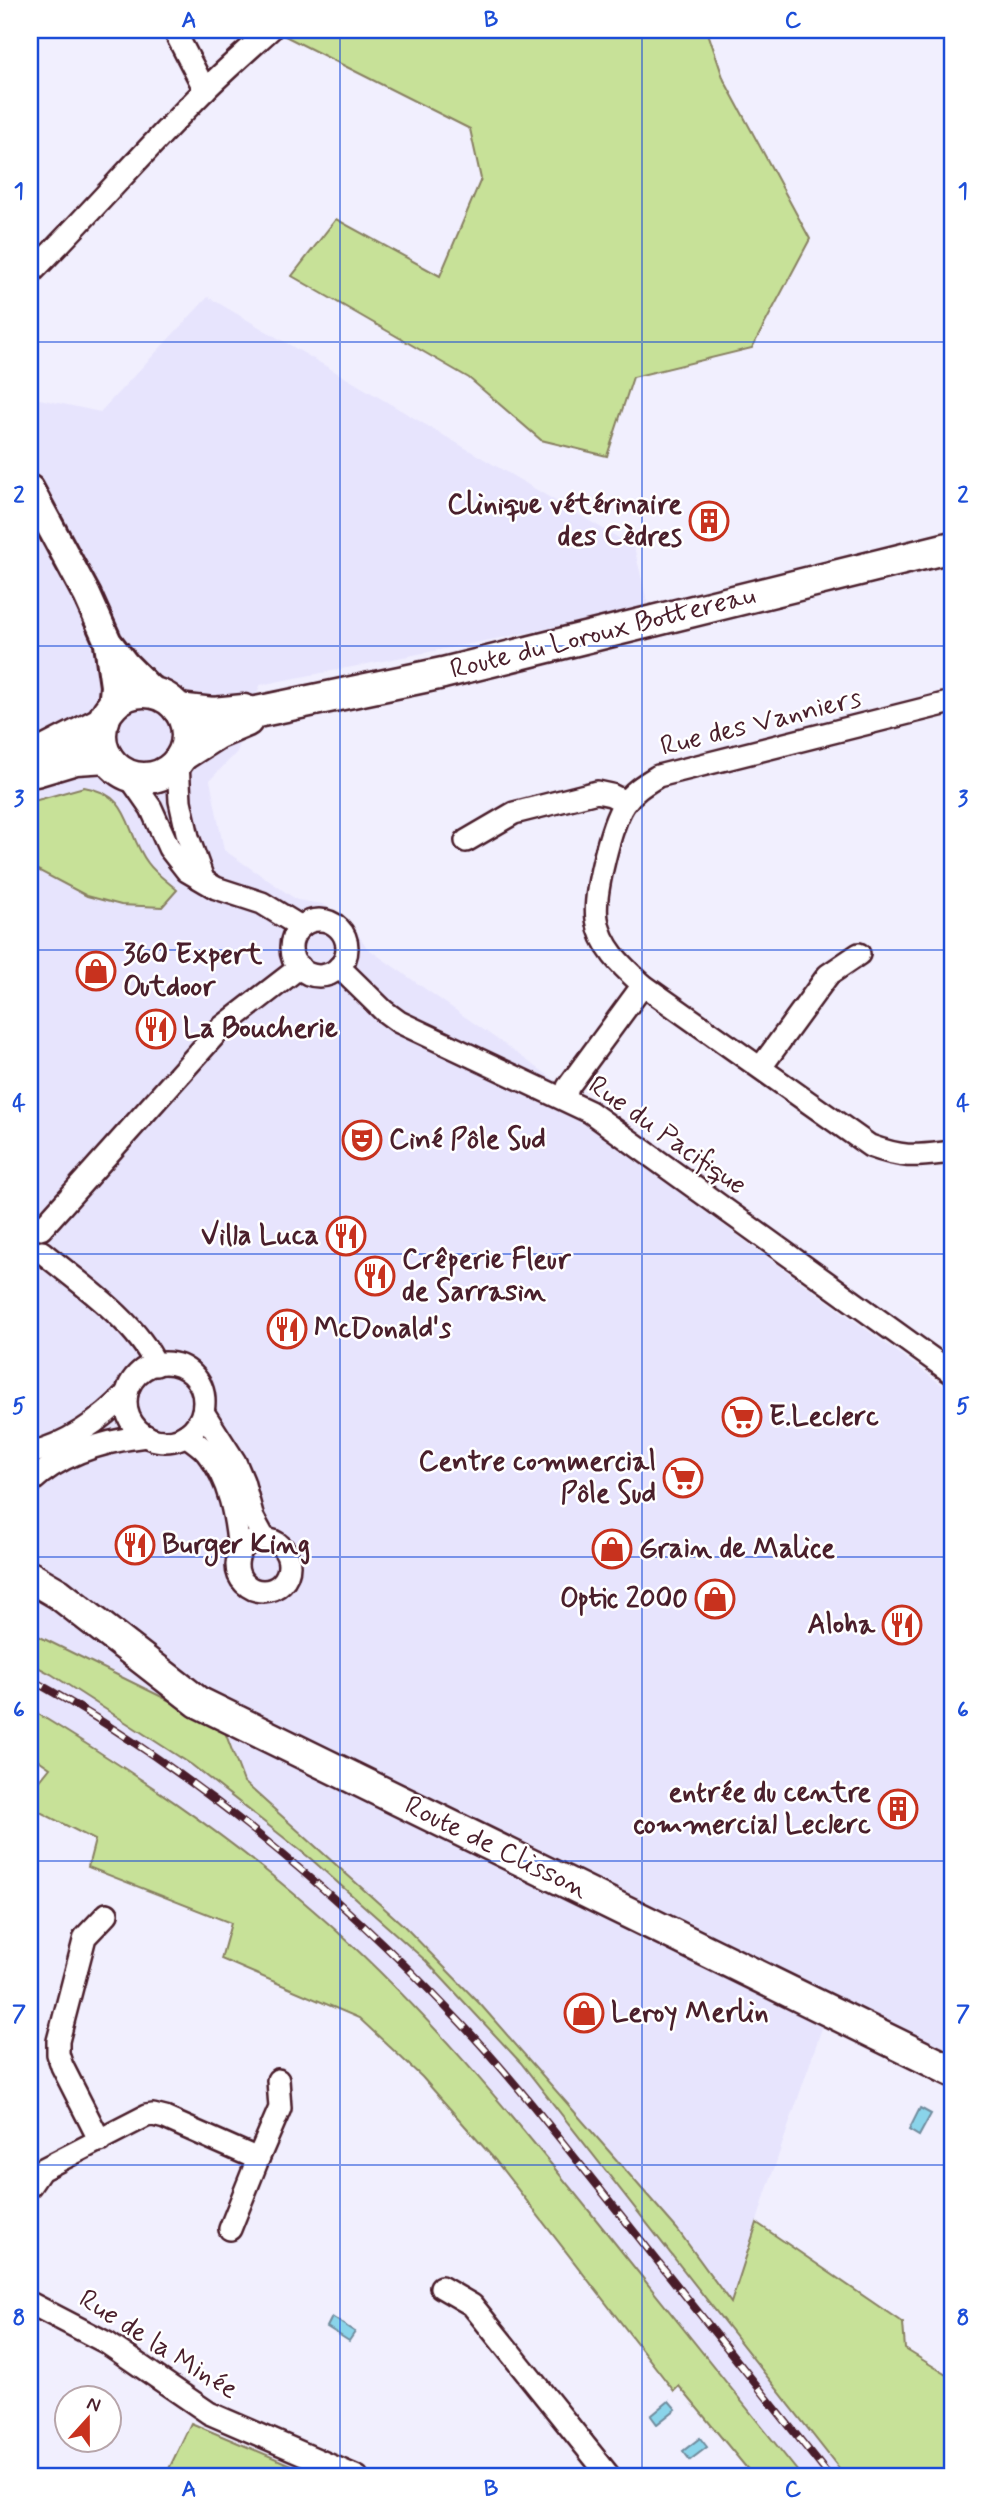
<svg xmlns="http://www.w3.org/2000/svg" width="982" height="2507" font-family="Mynerve,sans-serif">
	<rect width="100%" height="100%" fill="#f1effe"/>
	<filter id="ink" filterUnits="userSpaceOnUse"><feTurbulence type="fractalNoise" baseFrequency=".0143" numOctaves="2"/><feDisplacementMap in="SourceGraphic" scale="14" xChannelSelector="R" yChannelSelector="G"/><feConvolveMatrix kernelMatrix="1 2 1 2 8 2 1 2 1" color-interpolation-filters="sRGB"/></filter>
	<g filter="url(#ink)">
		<g fill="#e7e4fd">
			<polygon points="208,297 634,547 649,609 260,685 237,752 210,780 224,850 297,900 322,904 349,920 367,948 713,1191 700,1208 952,1392 952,2086 823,2025 765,2195 732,2304 677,2229 480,2004 403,1925 244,1782 223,1727 30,1632 30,397 100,412"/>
			<polygon points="30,1663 51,1674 192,1765 311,1859 426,1961 521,2063 846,2477 802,2477 489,2088 402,1994 314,1910 219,1833 113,1759 30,1709"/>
		</g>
		<g fill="#c7e198" stroke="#888062" stroke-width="2">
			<polygon points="289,30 707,30 724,80 810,239 752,348 633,377 607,456 541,440 469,378 292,276 336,219 440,276 481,179 470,129 283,35"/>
			<path d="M 84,787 C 133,795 124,831 148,863 C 155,873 168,882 177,890 L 162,907 L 121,905 L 87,896 L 30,866 L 30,802 Z"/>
			<polygon points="30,1632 223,1727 244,1782 403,1925 480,2004 677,2229 731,2303 757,2223 903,2323 905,2349 952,2378 952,2477 846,2477 521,2063 426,1961 311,1859 192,1765 51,1674 30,1663"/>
			<path d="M 30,1709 C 129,1769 225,1833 313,1910 C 422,2004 513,2116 602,2227 C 669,2311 736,2394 802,2477 L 754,2477 L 679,2386 L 674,2391 L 495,2160 L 422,2077 L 359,2018 L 221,1959 L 231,1923 L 88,1867 L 95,1840 L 30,1807 L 30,1793 L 50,1768 L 30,1754 Z"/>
			<polygon points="191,2423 319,2477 165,2477"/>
		</g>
		<g fill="#8ad4ea" stroke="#708c9e" stroke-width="2">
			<polygon points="920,2108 931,2114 919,2136 909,2130"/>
			<polygon points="332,2317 355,2332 349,2341 327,2327"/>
			<polygon points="669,2401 676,2409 657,2424 651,2416"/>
			<polygon points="700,2438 707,2447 690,2460 683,2451"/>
		</g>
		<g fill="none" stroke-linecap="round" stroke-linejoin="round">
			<defs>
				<g id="minor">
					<polyline points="174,30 205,90"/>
					<path d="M 30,274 C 89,215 144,151 203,92 C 225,70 248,50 270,30"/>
					<path d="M 952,702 L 658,776 C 645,784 633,791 624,804 C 611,824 593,895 597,919 C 601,948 623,967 643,985 L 870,1146 C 906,1159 916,1156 952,1152"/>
					<polyline points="178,763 180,801 188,837 203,879"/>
					<polyline points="128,775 151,808 169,848 187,871 216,888 262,903 301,927"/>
					<polyline points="466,841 514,813 597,792 611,795 625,802"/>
					<circle cx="319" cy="948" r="28"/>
					<polyline points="339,967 384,1011 399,1022 590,1112 952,1373"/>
					<polyline points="761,1067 828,975 859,954"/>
					<polyline points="565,1099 568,1087 643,985"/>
					<polyline points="41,1229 221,1028 300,967"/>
					<path d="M 42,1252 C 79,1283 135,1320 156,1365"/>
					<circle cx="165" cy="1402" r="39"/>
					<polyline points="203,1412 235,1462 243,1481 253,1518 264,1538"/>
					<path d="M 186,1435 C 193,1441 202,1446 207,1453 C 230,1480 236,1518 239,1552"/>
					<path d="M 30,1453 C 66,1445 102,1420 127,1393"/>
					<path d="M 30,1483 C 61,1453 104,1441 146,1436"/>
					<circle cx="263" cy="1565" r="26"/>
					<polyline points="100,2141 62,2066 58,2054 58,2041 85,1937 107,1914"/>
					<polyline points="30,2186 41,2170 146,2116 153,2115 165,2118 258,2159 280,2108 278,2080"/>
					<polyline points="230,2229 258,2159"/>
					<polyline points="441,2287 472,2305 610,2477"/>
					<polyline points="30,2303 107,2343 209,2413 357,2477"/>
				</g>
				<g id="tertiary">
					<polyline points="30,489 87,595 108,642 125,664 155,694"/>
					<polyline points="108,644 114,686 112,707"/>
				</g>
				<g id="secondary">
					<circle cx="144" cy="735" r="43"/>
					<polyline points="178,709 213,713 244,710 252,713 443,673 952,547"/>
					<polyline points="183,755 216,734 247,721 250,716"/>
					<polyline points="30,759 104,721"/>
					<polyline points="36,771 76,759 107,757"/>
					<polyline points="30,1577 59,1594 198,1702 952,2071"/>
				</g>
			</defs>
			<use href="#minor" stroke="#4a1f2b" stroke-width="26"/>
			<use href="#tertiary" stroke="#4a1f2b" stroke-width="32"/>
			<use href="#secondary" stroke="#4a1f2b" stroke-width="35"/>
			<use href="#minor" stroke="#fff" stroke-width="21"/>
			<use href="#tertiary" stroke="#fff" stroke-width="26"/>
			<use href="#secondary" stroke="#fff" stroke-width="30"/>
			<defs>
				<path id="rail" d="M 30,1679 C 186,1765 336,1890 458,2020 C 513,2078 562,2142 612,2204 C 685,2295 757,2386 830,2477"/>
			</defs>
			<use href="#rail" stroke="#4a1f2b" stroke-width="8"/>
			<use href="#rail" stroke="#fff" stroke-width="5" stroke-dasharray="16" stroke-linecap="butt"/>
		</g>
	</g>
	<path fill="none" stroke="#1d4ed8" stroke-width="2" stroke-opacity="0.55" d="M 340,30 L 340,2477M 642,30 L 642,2477M 30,342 L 952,342M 30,646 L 952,646M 30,950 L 952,950M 30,1254 L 952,1254M 30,1557 L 952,1557M 30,1861 L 952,1861M 30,2165 L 952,2165"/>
	<defs>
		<symbol id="building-ring" viewBox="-11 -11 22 22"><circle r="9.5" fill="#fff" stroke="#c8321e" stroke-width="1.5"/><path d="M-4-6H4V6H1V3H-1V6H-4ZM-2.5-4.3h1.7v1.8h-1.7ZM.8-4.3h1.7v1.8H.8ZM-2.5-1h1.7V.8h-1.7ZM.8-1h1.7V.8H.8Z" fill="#c8321e"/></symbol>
		<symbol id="shop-ring" viewBox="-11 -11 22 22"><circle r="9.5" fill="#fff" stroke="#c8321e" stroke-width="1.5"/><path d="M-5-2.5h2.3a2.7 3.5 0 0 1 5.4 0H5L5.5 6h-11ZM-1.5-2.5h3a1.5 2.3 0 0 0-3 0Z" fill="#c8321e"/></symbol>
		<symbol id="restaurant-ring" viewBox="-11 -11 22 22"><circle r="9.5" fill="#fff" stroke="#c8321e" stroke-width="1.5"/><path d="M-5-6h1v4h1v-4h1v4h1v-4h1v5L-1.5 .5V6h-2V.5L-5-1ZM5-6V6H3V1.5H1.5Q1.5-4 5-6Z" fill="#c8321e"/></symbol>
		<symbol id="theatre-ring" viewBox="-11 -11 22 22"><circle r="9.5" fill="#fff" stroke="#c8321e" stroke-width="1.5"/><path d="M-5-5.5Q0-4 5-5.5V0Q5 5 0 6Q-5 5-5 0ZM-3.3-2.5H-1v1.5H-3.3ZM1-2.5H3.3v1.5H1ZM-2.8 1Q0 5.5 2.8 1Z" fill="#c8321e"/></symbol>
		<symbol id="supermarket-ring" viewBox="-11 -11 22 22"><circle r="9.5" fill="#fff" stroke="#c8321e" stroke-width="1.5"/><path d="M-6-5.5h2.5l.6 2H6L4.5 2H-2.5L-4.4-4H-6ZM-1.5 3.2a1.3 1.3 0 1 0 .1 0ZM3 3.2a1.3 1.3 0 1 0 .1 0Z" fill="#c8321e"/></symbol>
	</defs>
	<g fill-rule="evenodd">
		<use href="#building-ring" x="687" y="499" width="44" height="44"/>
		<use href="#shop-ring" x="74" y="949" width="44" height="44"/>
		<use href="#restaurant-ring" x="134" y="1007" width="44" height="44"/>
		<use href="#theatre-ring" x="340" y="1118" width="44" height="44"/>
		<use href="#restaurant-ring" x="324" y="1214" width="44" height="44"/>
		<use href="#restaurant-ring" x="353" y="1254" width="44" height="44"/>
		<use href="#restaurant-ring" x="265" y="1307" width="44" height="44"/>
		<use href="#supermarket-ring" x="720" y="1395" width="44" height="44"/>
		<use href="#supermarket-ring" x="661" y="1456" width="44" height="44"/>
		<use href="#restaurant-ring" x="113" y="1523" width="44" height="44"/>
		<use href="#shop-ring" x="590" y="1527" width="44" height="44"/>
		<use href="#shop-ring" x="693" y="1577" width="44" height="44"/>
		<use href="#restaurant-ring" x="880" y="1603" width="44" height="44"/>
		<use href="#building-ring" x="876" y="1787" width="44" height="44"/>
		<use href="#shop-ring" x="562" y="1991" width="44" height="44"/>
	</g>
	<g text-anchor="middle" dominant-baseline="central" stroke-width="5" stroke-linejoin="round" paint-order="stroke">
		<g font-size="28" font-weight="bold" fill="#4a1f2b" stroke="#fff" text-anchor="start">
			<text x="682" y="505" text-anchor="end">Clinique vétérinaire<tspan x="682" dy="32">des Cèdres</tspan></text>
			<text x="123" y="955">360 Expert<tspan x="123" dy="32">Outdoor</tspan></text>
			<text x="183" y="1029">La Boucherie</text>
			<text x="389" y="1140">Ciné Pôle Sud</text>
			<text x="319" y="1236" text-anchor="end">Villa Luca</text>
			<text x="402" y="1260">Crêperie Fleur<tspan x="402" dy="32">de Sarrasin</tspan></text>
			<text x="314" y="1329">McDonald's</text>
			<text x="769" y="1417">E.Leclerc</text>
			<text x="656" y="1462" text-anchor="end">Centre commercial<tspan x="656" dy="32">Pôle Sud</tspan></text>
			<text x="162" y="1545">Burger King</text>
			<text x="639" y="1549">Grain de Malice</text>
			<text x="688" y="1599" text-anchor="end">Optic 2000</text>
			<text x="875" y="1625" text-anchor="end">Aloha</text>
			<text x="871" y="1793" text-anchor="end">entrée du centre<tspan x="871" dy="32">commercial Leclerc</tspan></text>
			<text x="611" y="2013">Leroy Merlin</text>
		</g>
		<g font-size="28" fill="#4a1f2b" stroke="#fff">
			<text transform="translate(603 633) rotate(-14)">Route du Loroux Bottereau</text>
			<text transform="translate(761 723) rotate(-14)">Rue des Vanniers</text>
			<text transform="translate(667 1136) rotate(35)">Rue du Pacifique</text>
			<text transform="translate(496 1848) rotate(26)">Route de Clisson</text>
			<text transform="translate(158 2345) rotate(32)">Rue de la Minée</text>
		</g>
	</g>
	<rect width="982" height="2507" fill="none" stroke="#fff" stroke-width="77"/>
	<g transform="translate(88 2419) rotate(21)"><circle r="33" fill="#ffffff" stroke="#b7a5aa" stroke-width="2"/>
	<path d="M0-5L12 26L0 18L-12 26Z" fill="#c8321e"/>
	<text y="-10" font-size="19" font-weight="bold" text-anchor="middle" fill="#4a1f2b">N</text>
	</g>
	<rect x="38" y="38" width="906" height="2430" fill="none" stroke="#1d4ed8" stroke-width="2.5"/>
	<g font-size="23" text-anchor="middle" font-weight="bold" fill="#1d4ed8">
		<text x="189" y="27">A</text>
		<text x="491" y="27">B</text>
		<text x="793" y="27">C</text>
		<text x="19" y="198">1</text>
		<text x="963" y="198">1</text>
		<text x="19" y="502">2</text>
		<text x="963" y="502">2</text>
		<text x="19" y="806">3</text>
		<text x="963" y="806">3</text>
		<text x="19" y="1110">4</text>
		<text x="963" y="1110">4</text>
		<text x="19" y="1413">5</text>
		<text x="963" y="1413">5</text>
		<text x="19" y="1717">6</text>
		<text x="963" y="1717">6</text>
		<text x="19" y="2021">7</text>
		<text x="963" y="2021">7</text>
		<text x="19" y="2325">8</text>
		<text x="963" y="2325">8</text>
		<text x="189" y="2496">A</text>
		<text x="491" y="2496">B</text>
		<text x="793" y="2496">C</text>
	</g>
</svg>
